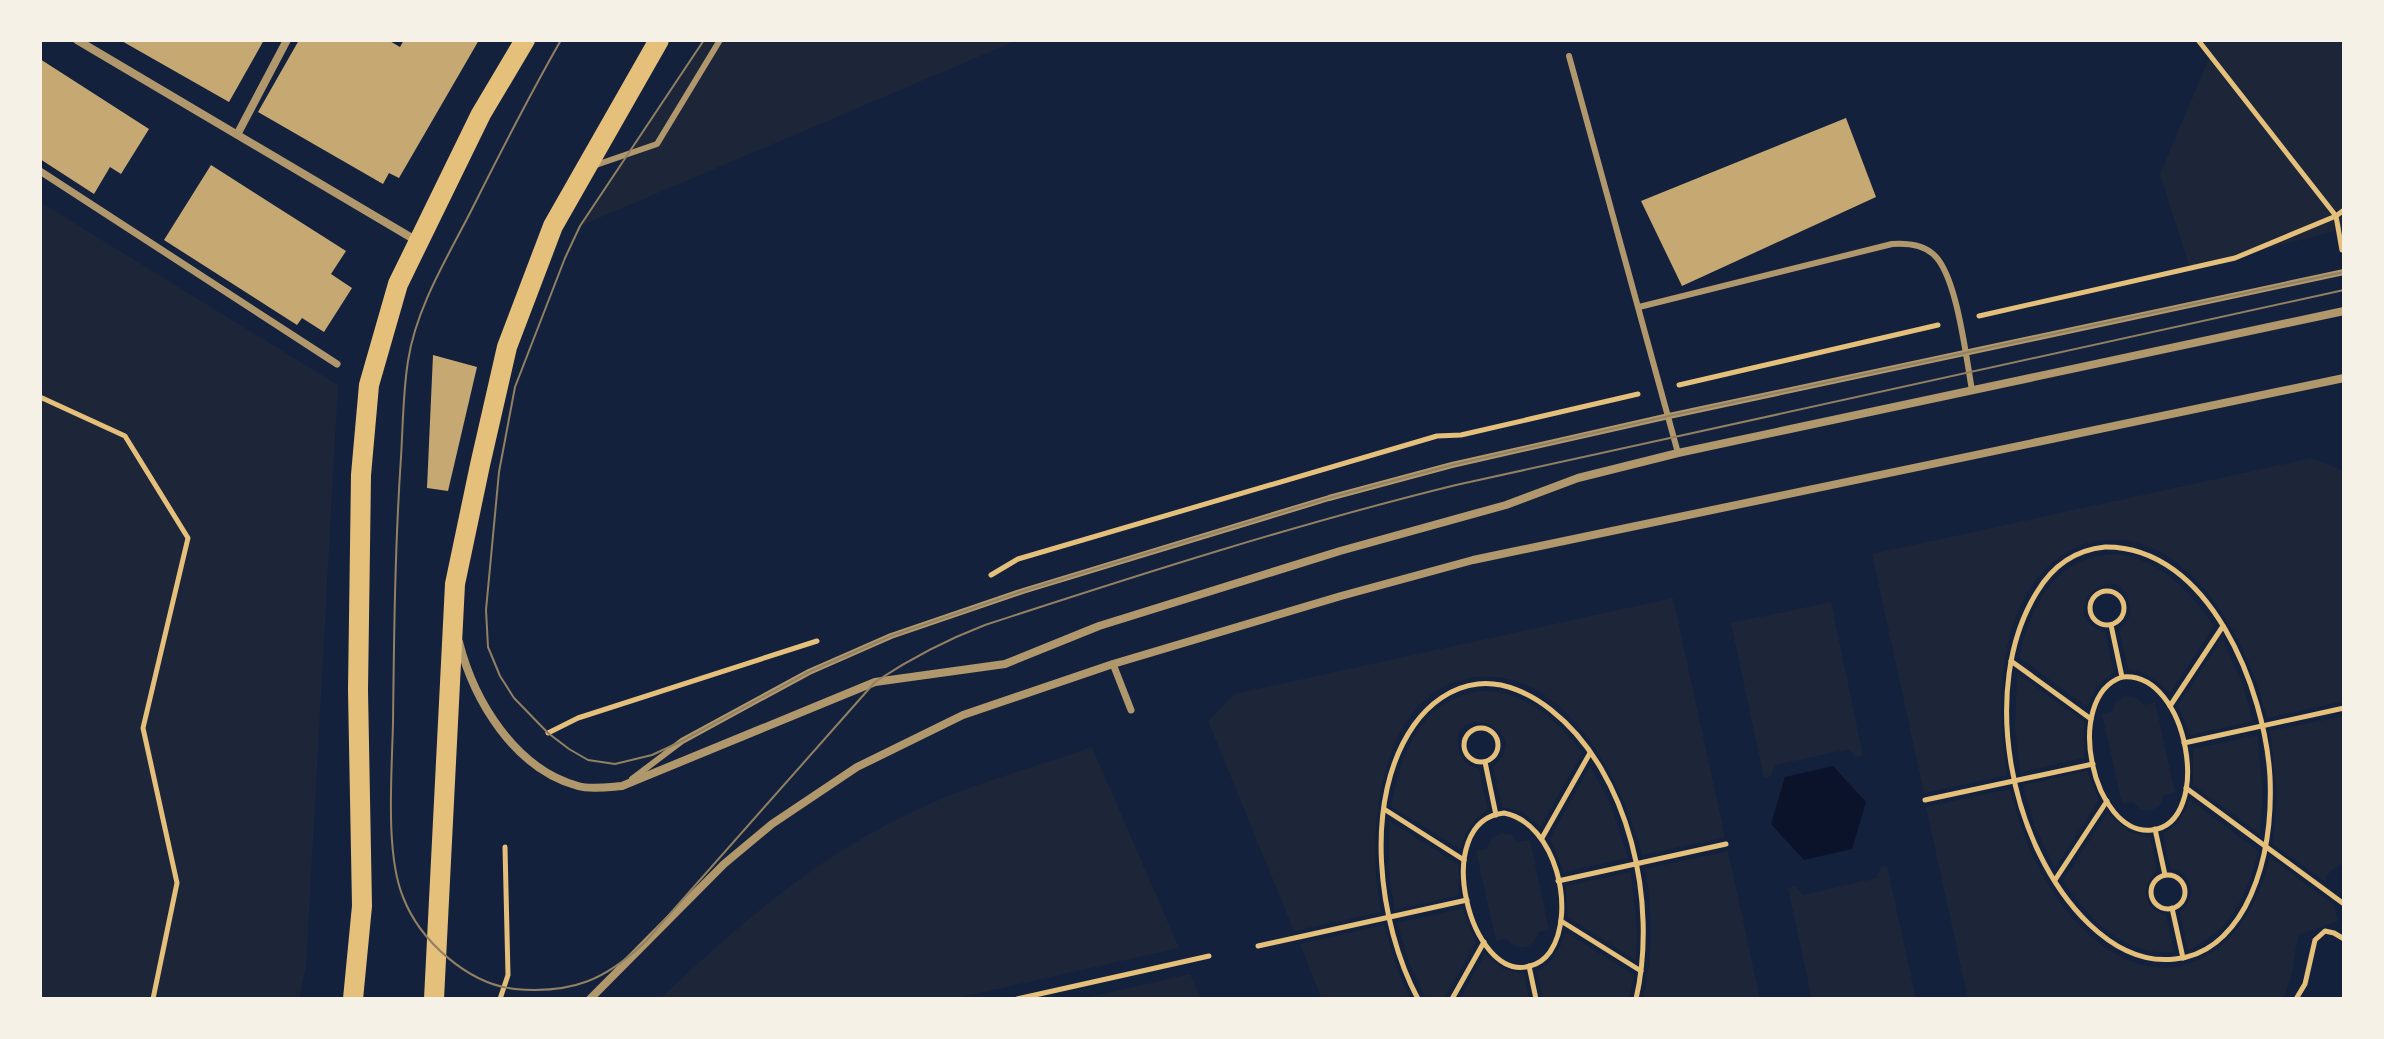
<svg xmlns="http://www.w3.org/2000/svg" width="2384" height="1039" font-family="'PT Sans',sans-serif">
	<rect width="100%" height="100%" fill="#14213d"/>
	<g fill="#1d2539">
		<polygon points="705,40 1018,40 580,226"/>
		<polygon points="2198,40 2344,40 2344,229 2190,268 2160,174 2210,56"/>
		<polygon points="40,202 338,385 306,966 299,999 40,999"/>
		<path d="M 2312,458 L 2344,471 L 2344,701 L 2267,718 C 2251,650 2200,546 2120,540 C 2104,539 2087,541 2073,549 C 1996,587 1995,703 2007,775 L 1924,793 L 1872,554 Z"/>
		<path d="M 2115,554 C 2159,558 2190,591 2214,626 L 2170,693 C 2157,680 2146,672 2128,669 L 2119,629 C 2128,622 2133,613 2129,601 C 2114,553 2051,618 2105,632 L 2114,672 L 2097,686 L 2087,707 L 2019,657 C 2031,605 2055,556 2115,554 Z"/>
		<path d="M 1673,598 L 1725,837 L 1642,855 C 1624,783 1566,667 1476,677 C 1376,688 1366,837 1381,912 L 1294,931 L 1208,721 L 1234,694 Z"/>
		<polygon points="1831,602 1863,756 1856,757 1849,749 1775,765 1771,776 1764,778 1731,623"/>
		<polygon points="2222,639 2241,680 2253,721 2190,735 2178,706"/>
		<polygon points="2017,673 2084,722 2084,758 2020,772 2015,730"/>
		<path d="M 1479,691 C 1524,689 1557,720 1582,753 L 1540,827 L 1523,812 L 1502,807 L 1493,766 C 1538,730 1451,698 1458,748 C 1460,760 1469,766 1479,769 L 1488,810 C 1472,819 1465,832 1460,849 L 1391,806 C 1401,754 1420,701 1479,691 Z"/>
		<path d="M 2125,696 L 2137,698 L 2144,705 L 2155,702 L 2175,793 L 2164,795 C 2161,807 2154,812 2141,810 L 2133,802 L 2122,804 L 2102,714 L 2113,711 L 2116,702 Z"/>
		<polygon points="2344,716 2344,864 2333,869 2325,877 2326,882 2273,844 2277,793 2270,731"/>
		<polygon points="2257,735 2263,792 2260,834 2193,785 2193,749"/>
		<path d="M 1092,747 L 1179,948 L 953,999 L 660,999 C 736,926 818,856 914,811 C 971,784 1033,768 1092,747 Z"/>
		<polygon points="1590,766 1610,803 1628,858 1564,872 1550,839"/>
		<polygon points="2087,771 2099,800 2055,868 2035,827 2023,785"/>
		<path d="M 2010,789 C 2022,838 2043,887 2078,924 C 2160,1009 2245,961 2270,858 L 2333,904 L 2338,921 L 2298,935 L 2291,978 L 2283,999 L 1968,999 L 1926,807 Z"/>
		<path d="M 2190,800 L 2258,851 C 2248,895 2230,931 2188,950 L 2180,912 C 2198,898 2194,873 2170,868 L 2163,834 L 2177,824 Z"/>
		<path d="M 2107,813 L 2129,832 L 2150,837 L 2157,871 C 2139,885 2143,910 2166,915 L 2174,952 C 2125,957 2088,918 2063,881 Z"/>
		<polygon points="1389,821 1458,864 1459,895 1394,910 1389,867"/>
		<path d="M 1501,833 L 1512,835 L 1518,842 L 1530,840 L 1549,930 L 1538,932 C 1534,949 1517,953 1507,939 L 1496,941 L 1476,851 L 1487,849 L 1491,839 Z"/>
		<path d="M 1728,851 L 1760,999 L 1643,999 C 1653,956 1653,912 1645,869 Z"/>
		<polygon points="1887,866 1916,999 1812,999 1788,888 1795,886 1803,895 1877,878 1880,868"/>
		<polygon points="1631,872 1637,930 1636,960 1568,917 1566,886"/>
		<polygon points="1462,909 1476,942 1444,999 1426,999 1410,964 1397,923"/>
		<polygon points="1384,925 1397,969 1410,999 1322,999 1300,944"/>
		<path d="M 1565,932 L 1634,975 L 1629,999 L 1543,999 L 1537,971 C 1553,963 1561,949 1565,932 Z"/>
		<polygon points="1485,954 1503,969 1524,974 1529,999 1460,999"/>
		<polygon points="1190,974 1201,999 1081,999"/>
	</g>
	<polygon fill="#0b132b" points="1833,766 1866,802 1852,849 1804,860 1771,824 1785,777"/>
	<g fill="#c6a872">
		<polygon points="120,40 264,40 229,102"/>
		<polygon points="299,40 388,40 400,47 404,40 479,40 399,178 389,173 383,184 258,112"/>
		<polygon points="40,59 149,129 121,174 110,167 94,194 40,159"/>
		<polygon points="1846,118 1876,197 1682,286 1641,201"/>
		<polygon points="211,165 346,251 331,274 352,288 324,332 302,318 297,325 164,240"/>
		<polygon points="433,355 477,367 448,491 427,488"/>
	</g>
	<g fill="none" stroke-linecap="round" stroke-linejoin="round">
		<g stroke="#e5c07b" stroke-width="5">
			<polyline points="2342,250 2336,216 2344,210"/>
			<polyline points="1979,316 2235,258 2336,216 2198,40"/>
			<polyline points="1679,385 1938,325"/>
			<polyline points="40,397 125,436 188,538 143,728 177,883 153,999"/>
			<path d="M 2105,547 C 2210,546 2265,690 2270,777 C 2272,822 2266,867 2245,907 C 2230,934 2207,956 2175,959 C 2142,963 2112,946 2089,924 C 2010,848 1978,687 2037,592 C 2052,567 2075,550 2105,547 Z"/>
			<polyline points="991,575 1018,559 1437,436 1461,435 1638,394"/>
			<circle cx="2107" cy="608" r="17"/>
			<polyline points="2111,625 2122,677"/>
			<polyline points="2011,661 2091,719"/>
			<path d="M 2122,677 C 2189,670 2214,823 2152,830 C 2093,837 2062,698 2122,677 Z"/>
			<polyline points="2170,706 2223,626"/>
			<circle cx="1481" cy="745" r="17"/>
			<polyline points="548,733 578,718 817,641"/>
			<polyline points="2184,743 2344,708"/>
			<polyline points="1485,762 1496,815"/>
			<polyline points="2186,788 2344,904"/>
			<polyline points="1925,800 2093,764"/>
			<polyline points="1384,809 1464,860"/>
			<path d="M 1504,813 C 1556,823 1577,912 1550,952 C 1545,959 1538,964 1530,966 C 1470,984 1429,821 1504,813 Z"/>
			<polyline points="2155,829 2165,875"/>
			<polyline points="1542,838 1590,753"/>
			<circle cx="2168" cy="892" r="17"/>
			<polyline points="2055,880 2107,801"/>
			<polyline points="1558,881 1726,844"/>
			<polyline points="2172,908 2183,958"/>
			<polyline points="1561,921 1641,971"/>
			<polyline points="1258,946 1467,900"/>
			<polyline points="1529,966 1536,999"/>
			<polyline points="500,999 508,975 505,847"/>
			<polyline points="1017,999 1209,956"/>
			<path d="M 1418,999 C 1378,924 1362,799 1414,725 C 1429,704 1451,687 1478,684 C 1504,681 1531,694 1551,710 C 1630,772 1658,904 1636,999"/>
			<polyline points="1452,999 1484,942"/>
			<polyline points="2296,999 2305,984 2315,940 2325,931 2334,933 2344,939"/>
		</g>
		<g stroke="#b1986c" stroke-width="6">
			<polyline points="1569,56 1678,453"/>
			<polyline points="593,166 657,144 720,40"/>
			<path d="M 1639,307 L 1892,244 C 1907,243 1922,244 1933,254 C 1957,274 1966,358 1972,390"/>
			<polyline points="632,779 682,741 809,672 891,636 1023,591 1329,498 1452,465 1669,416 2344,272"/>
		</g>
		<g stroke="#b1986c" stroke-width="7">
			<polyline points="40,171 337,364"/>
			<polyline points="1113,664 1131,710"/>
		</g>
		<g stroke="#b1986c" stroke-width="8">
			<polyline points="77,40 417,241"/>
			<polyline points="238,133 287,40"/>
			<path d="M 459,642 C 474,701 515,769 578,786 C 591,790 609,787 622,786 L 875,682 L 1005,664 L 1099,626 L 1340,551 L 1506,505 L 1578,478 L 1678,453 L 2344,311"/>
			<polyline points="590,999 724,864 772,824 857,767 963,715 1113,664 1341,596 1473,560 2344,378"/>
		</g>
		<g stroke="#e5c07b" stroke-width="20">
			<polyline points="353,999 362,906 358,690 361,475 369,385 398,284 481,114 525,40"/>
			<polyline points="434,999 455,584 480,465 507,347 553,226 659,40"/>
		</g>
		<g stroke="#918062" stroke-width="2">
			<path d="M 561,40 C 529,96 500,153 471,211 C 447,258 416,308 408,361 C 403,392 403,425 401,457 C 395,546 394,634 393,723 C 392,772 385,853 403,897 C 420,941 468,984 515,989 C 572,994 606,980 646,941 L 875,682 C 911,658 946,640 985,625 C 1141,574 1297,524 1456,485 L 2344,290"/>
			<polyline points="704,40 580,226 565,258 515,387 499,472 486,610 488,647 500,676 514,698 548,733 569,749 588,760 615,764 652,755 682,741 809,672 891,636 1023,591 1329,498 1452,465 1669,416 2344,272"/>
		</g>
	</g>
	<rect width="2384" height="1039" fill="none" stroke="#f6f1e7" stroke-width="84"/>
</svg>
